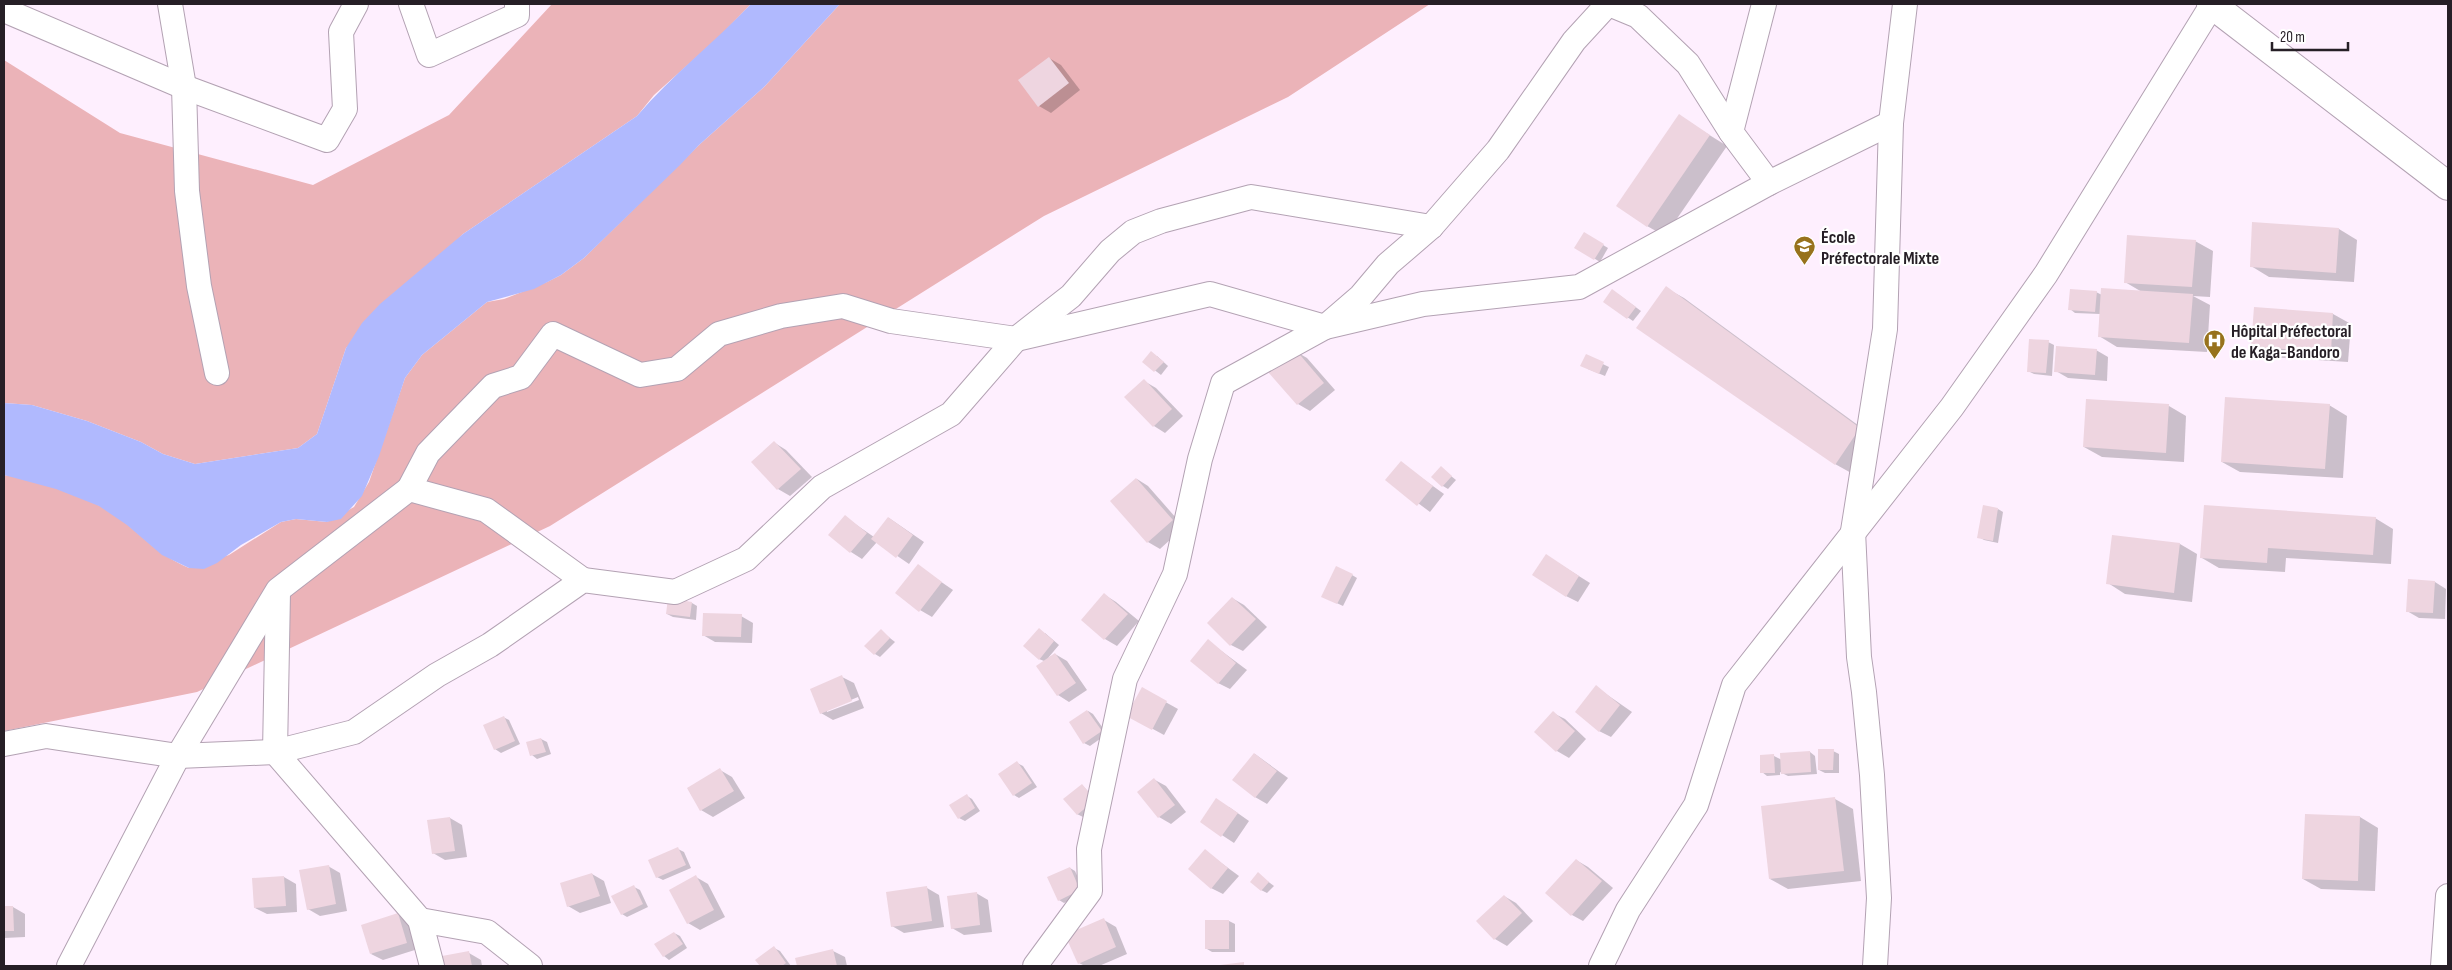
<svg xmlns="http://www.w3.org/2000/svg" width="2452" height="970" font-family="'Sofia Sans Condensed',sans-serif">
	<rect width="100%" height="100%" fill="#feeffe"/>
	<g fill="#ebb3b8">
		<polygon points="552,4 751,4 720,36 654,95 637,116 463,234 346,348 317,434 298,448 195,464 163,454 141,442 87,421 32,405 4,403 4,60 120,133 313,185 449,115"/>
		<path d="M 840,4 L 1430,4 L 1288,97 L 1044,216 L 550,526 L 197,692 L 4,731 L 4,475 C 32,478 92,498 115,515 C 141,534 158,555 189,568 L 229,555 L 281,522 L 296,519 L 327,522 L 354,507 L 369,482 L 405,378 L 422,355 L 487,302 L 504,299 L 547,282 L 561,275 L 584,258 L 699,145 L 765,86 Z"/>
	</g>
	<path fill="#b0b9fe" d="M 751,4 L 840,4 L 765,86 L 699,145 L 680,165 L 584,258 L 561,275 L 534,289 L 487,302 L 422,355 L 405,378 L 379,456 L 362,496 L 341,519 L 327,522 L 296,519 L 281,522 L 241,545 L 217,563 L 204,569 L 189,568 L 162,555 L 127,525 L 99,506 L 56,489 L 4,475 L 4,403 L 32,405 L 87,421 L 141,442 L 163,454 L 195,464 L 298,448 L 317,434 L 346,348 L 362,323 L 380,304 L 463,234 L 637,116 C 672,75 714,43 751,4 Z"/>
	<g fill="#0003" fill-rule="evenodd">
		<polygon points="1049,58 1061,65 1080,90 1051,113 1039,106"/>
		<polygon points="1679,116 1727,146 1665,236 1647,226"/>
		<polygon points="2339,229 2357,240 2354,282 2269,277 2251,266"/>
		<polygon points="1585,234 1608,248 1600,262 1576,247"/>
		<polygon points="2195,241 2213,251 2210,297 2193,296 2210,305 2207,352 2117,347 2099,336 2100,314 2075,313 2070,309 2096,292 2102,295 2142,292 2125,282"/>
		<polygon points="1666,288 1684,298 1877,439 1853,474 1835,464"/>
		<polygon points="1618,294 1641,311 1633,321 1605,302"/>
		<polygon points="2255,308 2333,314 2351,324 2348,362 2270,357 2253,346"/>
		<polygon points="2048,342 2054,345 2052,376 2034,374 2028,371"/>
		<polygon points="2096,350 2108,357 2107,381 2068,378 2056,371"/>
		<polygon points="1295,351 1307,358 1335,390 1310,411 1298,404"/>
		<polygon points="1157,356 1168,366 1161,375 1144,362"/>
		<polygon points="1586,356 1609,367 1605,376 1588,369"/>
		<polygon points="1144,381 1156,388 1183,416 1165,433 1154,426"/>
		<polygon points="2329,405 2347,416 2343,478 2240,472 2222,462"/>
		<polygon points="2169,406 2186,416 2184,462 2102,457 2084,447"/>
		<polygon points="775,443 786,450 812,477 790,496 778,489 753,462"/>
		<polygon points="1401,463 1444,494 1430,512 1387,480"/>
		<polygon points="1441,468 1456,480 1448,489 1443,486"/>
		<polygon points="1137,479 1148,486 1184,527 1160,549 1148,542"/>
		<polygon points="1998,509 2003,512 1998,543 1984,540 1979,537"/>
		<polygon points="845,517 874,537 889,518 924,542 909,564 877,542 862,559 851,552"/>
		<polygon points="2375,518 2393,529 2391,564 2286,558 2285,572 2219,568 2202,558"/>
		<polygon points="2180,544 2197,554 2192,602 2125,594 2108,583"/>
		<polygon points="1558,563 1590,583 1578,602 1566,596"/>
		<polygon points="918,566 953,590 932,617 920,610"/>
		<polygon points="1352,575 1357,578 1343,606 1328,599"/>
		<polygon points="2435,582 2446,589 2445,619 2419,618 2407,611"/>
		<polygon points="1105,595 1116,602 1139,621 1117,646 1105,639"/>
		<polygon points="1232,598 1244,605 1267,627 1243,651 1231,645"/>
		<polygon points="692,603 697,606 696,620 673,617 667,614"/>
		<polygon points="741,616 753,623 752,643 715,642 703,635"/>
		<polygon points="881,631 895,642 880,657 875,654"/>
		<polygon points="1045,633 1059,645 1048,658 1055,654 1067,661 1087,690 1069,702 1058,695 1044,661 1039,659"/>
		<polygon points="1208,641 1247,670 1230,689 1218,683"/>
		<path d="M 842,677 L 854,683 L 864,708 L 833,720 L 821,713 ZM 858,697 L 859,700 L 827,712 L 827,710 Z"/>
		<polygon points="1596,687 1632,712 1611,737 1599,731"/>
		<polygon points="1142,689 1178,709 1164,735 1140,722"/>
		<polygon points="1088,711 1093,714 1107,734 1090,746 1084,743"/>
		<polygon points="1553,713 1565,719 1586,739 1569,758 1557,751 1535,732"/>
		<polygon points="503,717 509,720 520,744 501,753 495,749"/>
		<polygon points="541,739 547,742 551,754 537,759 532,755"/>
		<polygon points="1833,751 1839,754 1839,773 1825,773 1819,770"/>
		<polygon points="1810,752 1815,756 1817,774 1788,776 1780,772 1780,775 1767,776 1762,772 1774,756 1782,760"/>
		<polygon points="1255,754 1288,778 1267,804 1255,797"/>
		<polygon points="1017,763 1023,766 1037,787 1019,798 1014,795"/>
		<polygon points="720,770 732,777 745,798 713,817 701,810 688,789"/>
		<polygon points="1155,780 1166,786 1186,812 1171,824 1159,817"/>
		<polygon points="1082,785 1100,804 1083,817 1077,814"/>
		<polygon points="967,796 972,799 980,811 965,821 959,818"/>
		<polygon points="1835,799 1853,809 1861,881 1788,889 1770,879"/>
		<polygon points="1229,807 1249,821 1234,843 1202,822"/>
		<polygon points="2306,815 2360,817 2378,828 2375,891 2321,889 2303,879"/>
		<polygon points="450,818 462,825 467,857 445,860 433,853"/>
		<polygon points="678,849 684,852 691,868 663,880 657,877"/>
		<polygon points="1205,851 1239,876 1223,894 1211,888"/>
		<polygon points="1576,860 1588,867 1613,888 1583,921 1572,915"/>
		<polygon points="328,866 340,873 347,911 320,916 308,909"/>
		<polygon points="1070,868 1075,871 1085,893 1064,903 1059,900"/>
		<polygon points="592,874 604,881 611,903 580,913 568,906"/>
		<polygon points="1258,874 1274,886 1267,893 1261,890"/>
		<polygon points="284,877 296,884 297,912 267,914 255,908"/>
		<polygon points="696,877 708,884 725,917 700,930 688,923"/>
		<polygon points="634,887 640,890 648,907 627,917 622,914"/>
		<polygon points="927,888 939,895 944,927 904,933 892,926"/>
		<polygon points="976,893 988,900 992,932 964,935 952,928"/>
		<polygon points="1504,896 1516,903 1533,921 1507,946 1495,939 1478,921"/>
		<polygon points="4,907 13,907 25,914 25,937 4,938"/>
		<polygon points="398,915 410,922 418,949 383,960 371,954"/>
		<polygon points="1104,920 1116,927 1127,954 1099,966 1085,966 1079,963"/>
		<polygon points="1207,921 1229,921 1235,924 1235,952 1212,952 1207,949"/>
		<polygon points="674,933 680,936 687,948 669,960 664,956"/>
		<polygon points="774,948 780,951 791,966 761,966 757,960"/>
		<polygon points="833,951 845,957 847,966 799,966 797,959"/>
		<polygon points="469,953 481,960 482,966 445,966 443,957"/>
	</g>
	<g fill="#eed5e0">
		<polygon points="1049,57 1069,83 1038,107 1018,80"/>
		<polygon points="1679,114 1710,135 1647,227 1616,206"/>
		<polygon points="2252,222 2339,228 2336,273 2250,267"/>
		<polygon points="1584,232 1604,244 1594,260 1574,248"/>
		<polygon points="2127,235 2196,240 2192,287 2124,283"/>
		<polygon points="1666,286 1860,428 1835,465 1636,328"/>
		<polygon points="2101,288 2193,294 2189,343 2098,337"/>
		<polygon points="1612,289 1636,307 1627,319 1603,302"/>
		<polygon points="2070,289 2097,291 2095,312 2068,310"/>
		<polygon points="2254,307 2333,313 2331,352 2251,347"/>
		<polygon points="2029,339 2049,340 2046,373 2027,372"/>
		<polygon points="2056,346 2097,349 2095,375 2054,372"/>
		<polygon points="1295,349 1324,383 1297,405 1268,372"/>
		<polygon points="1151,351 1164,362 1154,372 1142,362"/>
		<polygon points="1586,354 1604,362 1599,374 1580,366"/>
		<polygon points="1144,379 1172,409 1153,427 1124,397"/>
		<polygon points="2225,397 2330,404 2325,469 2221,462"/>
		<polygon points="2086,399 2169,404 2166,453 2083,447"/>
		<polygon points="774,441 801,469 777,490 751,462"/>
		<polygon points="1401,461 1433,486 1417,506 1385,480"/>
		<polygon points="1441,466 1452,476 1442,487 1431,477"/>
		<polygon points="1136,478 1173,520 1147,543 1110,501"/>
		<polygon points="1983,505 1998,508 1993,541 1977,538"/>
		<polygon points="2204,505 2376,517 2373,555 2268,548 2267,563 2200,558"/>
		<polygon points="845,515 867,533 850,553 828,535"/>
		<polygon points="888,517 913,535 896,558 871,539"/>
		<polygon points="2112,535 2180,543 2174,593 2106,584"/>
		<polygon points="1546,554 1579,576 1566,597 1532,575"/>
		<polygon points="918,564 942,582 919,612 895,593"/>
		<polygon points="1336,566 1353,574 1337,604 1321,597"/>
		<polygon points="2408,579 2435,581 2433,613 2406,612"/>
		<polygon points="1104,593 1128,614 1104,640 1081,620"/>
		<polygon points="1232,597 1256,619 1230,646 1207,623"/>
		<polygon points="668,598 692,602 690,617 666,614"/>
		<polygon points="703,613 742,614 741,637 702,636"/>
		<polygon points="1039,628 1054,641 1039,660 1023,646"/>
		<polygon points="881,629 890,638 874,655 864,646"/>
		<polygon points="1208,639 1236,663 1218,684 1190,661"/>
		<polygon points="1055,653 1076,683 1057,696 1036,666"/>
		<polygon points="842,675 852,701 820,714 810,689"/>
		<polygon points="1596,685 1620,705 1599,732 1575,712"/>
		<polygon points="1142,687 1167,701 1152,730 1126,716"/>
		<polygon points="1087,710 1102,731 1083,744 1069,722"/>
		<polygon points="1553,711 1575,731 1556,752 1534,732"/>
		<polygon points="504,716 515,741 494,750 483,725"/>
		<polygon points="541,738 546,752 530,756 526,742"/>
		<polygon points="1818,749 1834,749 1833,770 1818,770"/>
		<polygon points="1810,751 1811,772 1781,774 1780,753"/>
		<polygon points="1254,753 1277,771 1255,798 1232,780"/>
		<polygon points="1774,754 1775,773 1760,773 1760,755"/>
		<polygon points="1017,761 1032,783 1013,796 998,774"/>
		<polygon points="720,768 734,791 700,811 687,788"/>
		<polygon points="1154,778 1175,805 1158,818 1137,792"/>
		<polygon points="1082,784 1095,800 1077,815 1063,799"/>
		<polygon points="967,794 975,808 958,819 949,805"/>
		<polygon points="1835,797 1844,871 1769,879 1761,806"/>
		<polygon points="1216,798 1238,813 1221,837 1200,822"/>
		<polygon points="2305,814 2360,816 2358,881 2302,879"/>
		<polygon points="450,817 455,851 432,854 427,820"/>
		<polygon points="678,847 686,865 656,878 648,860"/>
		<polygon points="1205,849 1228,868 1211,889 1188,869"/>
		<polygon points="1576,859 1602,881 1571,916 1545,893"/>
		<polygon points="329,865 336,904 307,910 299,870"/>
		<polygon points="1070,867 1080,890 1058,901 1047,877"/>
		<polygon points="1258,872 1269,882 1261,891 1250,882"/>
		<polygon points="592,873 600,896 567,907 560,883"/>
		<polygon points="696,875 714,910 687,924 669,890"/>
		<polygon points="284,876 286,906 254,908 252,878"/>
		<polygon points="634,885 643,904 621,915 611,896"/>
		<polygon points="927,886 932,921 891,927 886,892"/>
		<polygon points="977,892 980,925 951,929 947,896"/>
		<polygon points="1504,895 1522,913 1494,940 1476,921"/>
		<polygon points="4,906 13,906 14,931 4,931"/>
		<polygon points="398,913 407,943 370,954 361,925"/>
		<polygon points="1104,918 1116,947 1078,964 1065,935"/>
		<rect x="1205" y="920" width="24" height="29"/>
		<polygon points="674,932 683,944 663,957 654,944"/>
		<polygon points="774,946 786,963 782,966 760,966 755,960"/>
		<polygon points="833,949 837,966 797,966 795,958"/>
		<polygon points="469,951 472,966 444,966 442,956"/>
		<polygon points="1244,962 1244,966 1220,966 1220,965"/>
	</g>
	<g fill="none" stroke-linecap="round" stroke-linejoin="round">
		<defs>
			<g id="minor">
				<polyline points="170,4 184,87 187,191 199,286 217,373"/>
				<polyline points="411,4 429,55 517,15 517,4"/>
				<polyline points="1609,4 1638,16 1688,64 1731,132 1769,183"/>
				<polyline points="4,10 184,87 327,140 345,109 341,32 356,4"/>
				<polyline points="1731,132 1764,4"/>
				<polyline points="409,489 428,453 493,386 521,377 553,334 640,375 677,369 719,334 781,316 843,306 891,321 1016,339 1210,294 1325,327 1423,304 1579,287 1769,183 1891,123"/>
				<polyline points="278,592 275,752 420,920 432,966"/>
				<polyline points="4,744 46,736 178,756 275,752 354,732 437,675 490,645 583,580 675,592 746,559 822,487 951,414 1016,339 1071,296 1110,251 1133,232 1161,221 1251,197 1431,227"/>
				<polyline points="420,920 487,932 530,966"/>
				<polyline points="69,966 178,756 278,590 409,489 486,510 583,580"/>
				<polyline points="1035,966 1090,891 1089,849 1125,679 1175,574 1200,459 1223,383 1325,327 1361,296 1388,264 1431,227 1498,150 1574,41 1608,4"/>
				<polyline points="1601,966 1628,910 1696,805 1734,685 1952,407 2046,274 2212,5"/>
				<polyline points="1875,966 1879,898 1872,775 1864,692 1859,657 1853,531 1885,329 1891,123 1905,4"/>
				<polyline points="2443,966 2448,896"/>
			</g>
			<polyline id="primary" points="2211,4 2448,186"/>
		</defs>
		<use href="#minor" stroke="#b3a2b3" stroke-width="26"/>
		<use href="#primary" stroke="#b3a2b3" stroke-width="30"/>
		<use href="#minor" stroke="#fff" stroke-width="24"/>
		<use href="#primary" stroke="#fff" stroke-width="28"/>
	</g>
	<defs>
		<symbol id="school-pin" viewBox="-11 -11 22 30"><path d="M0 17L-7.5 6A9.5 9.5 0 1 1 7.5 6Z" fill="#97721c" stroke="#fff"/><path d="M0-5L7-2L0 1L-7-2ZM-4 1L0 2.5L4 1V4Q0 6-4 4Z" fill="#fff"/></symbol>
		<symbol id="hospital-pin" viewBox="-11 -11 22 30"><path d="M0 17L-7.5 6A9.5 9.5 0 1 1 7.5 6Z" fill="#97721c" stroke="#fff"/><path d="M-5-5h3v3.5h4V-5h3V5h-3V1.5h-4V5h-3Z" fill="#fff"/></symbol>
	</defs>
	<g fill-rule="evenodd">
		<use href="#school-pin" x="1792" y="234" width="25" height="34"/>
		<use href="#hospital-pin" x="2202" y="328" width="25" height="34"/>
	</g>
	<g text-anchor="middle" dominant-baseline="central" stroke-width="4.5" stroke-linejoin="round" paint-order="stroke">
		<g font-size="18" font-weight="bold" fill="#261f26" stroke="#fff" text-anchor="start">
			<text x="1821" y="237">École<tspan x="1821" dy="21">Préfectorale Mixte</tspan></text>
			<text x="2231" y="331">Hôpital Préfectoral<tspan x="2231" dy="21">de Kaga-Bandoro</tspan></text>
		</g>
	</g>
	<rect width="2452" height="970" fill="none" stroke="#261f26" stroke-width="10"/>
	<path d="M2272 42v8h76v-8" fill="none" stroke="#261f26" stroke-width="2.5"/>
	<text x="2280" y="42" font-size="15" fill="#261f26" stroke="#ffffff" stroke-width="4" paint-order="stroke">20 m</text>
</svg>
